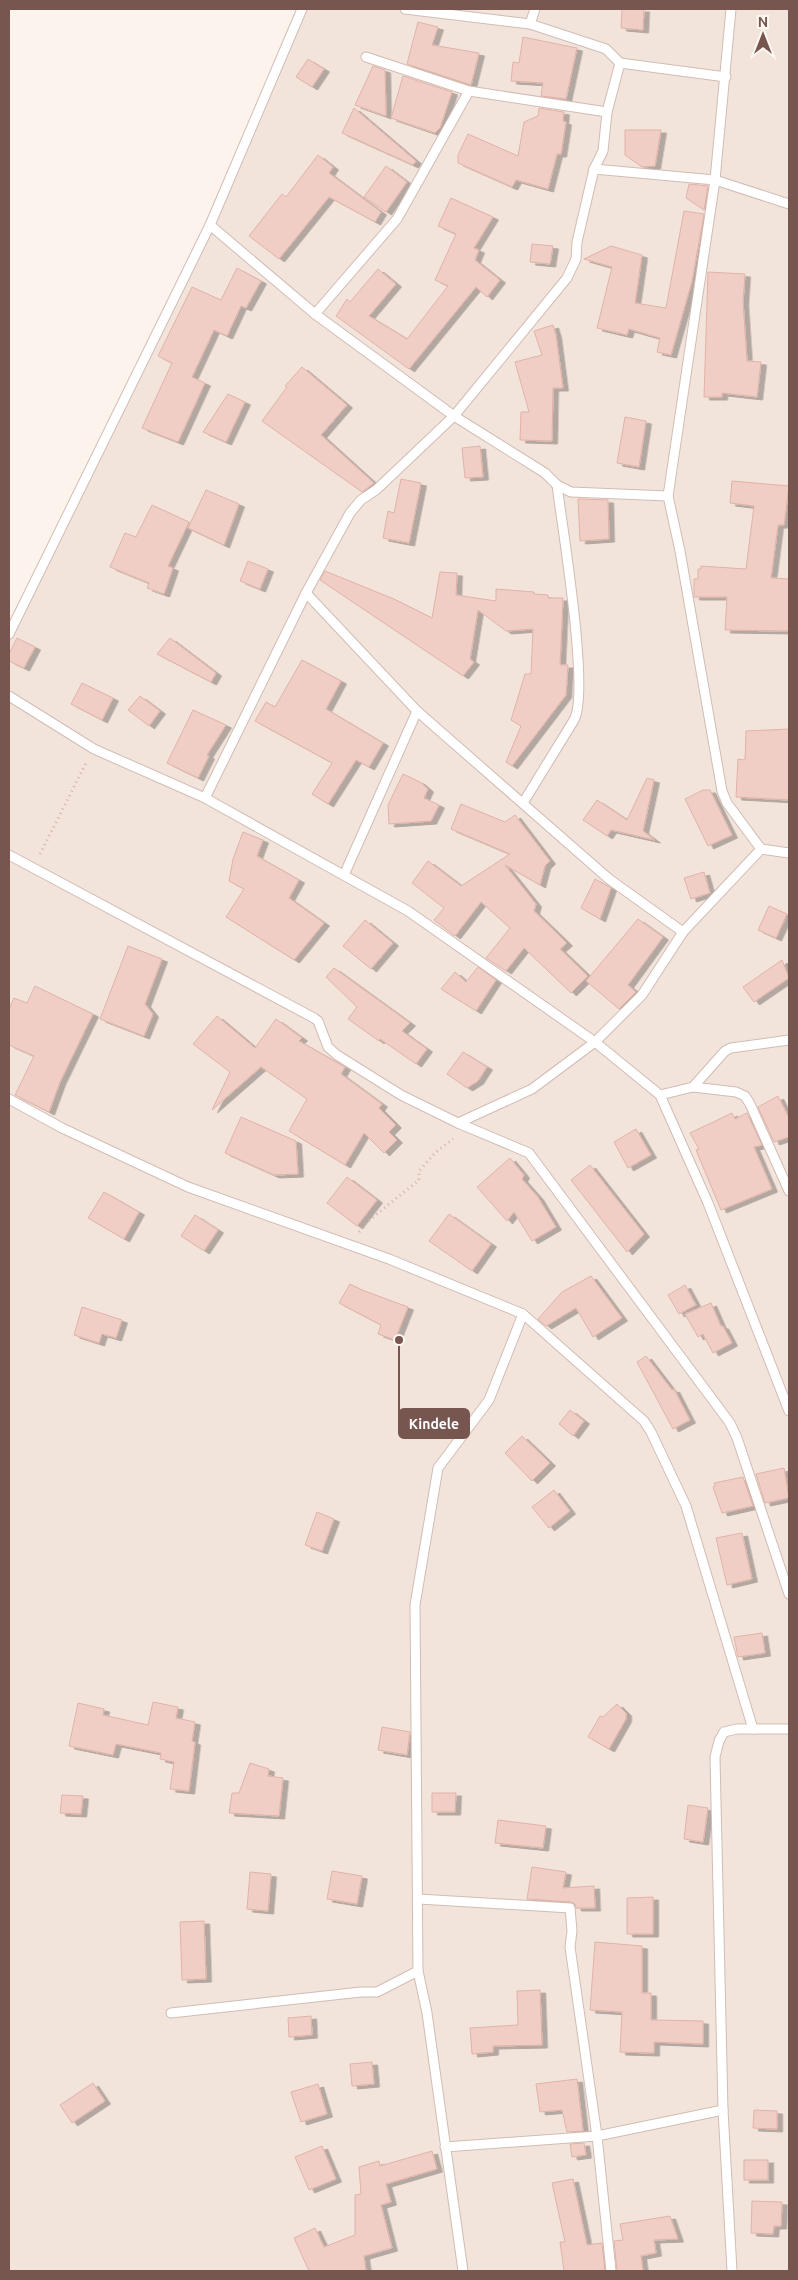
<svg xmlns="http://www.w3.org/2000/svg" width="798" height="2280" font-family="Ubuntu,sans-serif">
	<defs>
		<filter id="shadow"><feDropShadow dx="5.5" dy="3" stdDeviation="0" flood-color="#0004"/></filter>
	</defs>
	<rect width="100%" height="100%" fill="#fcf3ec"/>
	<polygon fill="#f3e4db" points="302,9 789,9 789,2271 9,2271 9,633 210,225"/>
	<g fill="#f0cec5" stroke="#e2b2a6" filter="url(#shadow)">
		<polygon points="622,9 644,9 643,30 621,28"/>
		<polygon points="418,22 438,27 432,45 479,53 471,85 407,64"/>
		<polygon points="523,37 577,48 566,99 541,96 543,83 511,81 513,62 519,63"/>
		<polygon points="308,59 324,69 312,87 296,77"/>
		<polygon points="373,66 385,70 386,116 355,105"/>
		<polygon points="403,76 452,92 440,128 435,133 391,118"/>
		<polygon points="354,108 416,161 413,165 342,133"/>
		<polygon points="539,108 564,112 563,121 566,122 561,154 557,154 548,189 516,180 512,187 458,163 458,155 468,134 518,156 524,122 538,116"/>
		<polygon points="625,130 661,130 655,166 642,167 625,155"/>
		<polygon points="318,155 333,167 329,173 381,212 375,222 329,197 279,259 249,236 282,194 286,197"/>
		<polygon points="386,166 407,182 386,212 364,197"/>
		<polygon points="689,184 708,186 704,210 686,198"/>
		<polygon points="451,198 493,217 474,248 479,250 475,260 500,280 487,297 476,287 409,369 336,316 347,299 350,302 378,269 396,284 369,316 407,339 448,286 435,280 456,234 438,226"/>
		<polygon points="684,211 704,214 692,281 671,355 657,352 660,338 629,329 627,335 597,328 612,267 584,259 611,246 642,255 635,303 666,308"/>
		<polygon points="532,244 553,246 550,264 530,262"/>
		<polygon points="237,268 261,281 246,308 241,306 227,336 214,330 192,377 205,383 178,442 142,428 172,363 158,356 192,287 221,300"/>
		<polygon points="708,272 745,274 743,302 747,361 761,362 757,397 722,393 722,397 704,397"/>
		<polygon points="553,325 556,335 563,388 553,388 552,441 520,440 521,412 529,412 515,362 542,355 534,331"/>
		<polygon points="302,367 347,405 321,435 374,483 362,492 262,421 287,387 285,386"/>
		<polygon points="228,394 245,402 226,442 203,432"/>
		<polygon points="625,417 646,421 639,467 617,463"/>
		<polygon points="480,446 483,477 465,478 462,448"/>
		<polygon points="401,479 421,483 409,543 383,538 388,511 394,513"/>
		<polygon points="732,481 789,486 784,525 778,525 771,578 789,579 789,631 725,630 727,597 694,597 694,579 698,579 698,569 701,569 701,566 746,569 754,506 730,503"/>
		<polygon points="206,490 239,504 224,545 188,528"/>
		<polygon points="578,499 608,500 609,539 580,541"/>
		<polygon points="152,505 189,522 168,566 173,568 164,594 147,588 149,583 110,567 125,533 136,537"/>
		<polygon points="248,561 268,569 260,589 240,581"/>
		<polygon points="325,571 394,599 432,618 440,572 457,573 456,595 496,601 496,589 534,592 534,594 548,595 548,598 563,598 560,665 568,665 566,695 512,766 506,762 521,726 511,720 525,674 531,674 533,629 506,631 478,610 470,659 474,662 463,676 320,580"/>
		<polygon points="17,638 35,647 24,668 9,661 9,654"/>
		<polygon points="170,638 216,673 211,682 157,654"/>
		<polygon points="302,660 341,681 326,709 383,743 369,767 356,760 328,804 312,794 332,763 255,721 266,702 275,707"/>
		<polygon points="82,683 113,698 102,720 71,704"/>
		<polygon points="140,696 160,711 149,726 128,710"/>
		<polygon points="193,710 226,725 207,755 209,756 198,778 167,763"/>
		<polygon points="789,729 789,800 736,797 738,759 745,760 746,731"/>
		<polygon points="403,774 420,782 428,789 424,798 439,805 431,821 389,824 388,805"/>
		<polygon points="647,778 654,780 643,831 655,840 611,830 607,836 583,820 597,800 627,820"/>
		<polygon points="703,790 710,790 732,835 708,846 685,799"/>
		<polygon points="461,804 505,822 515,815 550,861 545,866 540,885 505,865 536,904 534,911 567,943 560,949 588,976 571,993 524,948 506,971 486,958 510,928 481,902 455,936 434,920 444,908 412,883 428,861 461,886 510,854 451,829"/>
		<polygon points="243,832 263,840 257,856 299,880 289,898 324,923 294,960 226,917 244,889 229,881 233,859"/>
		<polygon points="704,872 710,893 691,899 684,878"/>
		<polygon points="595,879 611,888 600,919 581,908"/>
		<polygon points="769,906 787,914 776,938 758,930"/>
		<polygon points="638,919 663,937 628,985 636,992 619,1009 586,981"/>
		<polygon points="365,920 393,943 371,969 343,946"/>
		<polygon points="128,946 162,959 145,1004 153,1014 144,1036 100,1019"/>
		<polygon points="782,960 789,978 754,1002 743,987"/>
		<polygon points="478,967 496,980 476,1011 441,989 455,972 466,982"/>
		<polygon points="334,968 410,1023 402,1031 427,1049 416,1064 380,1039 379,1041 348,1019 357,1007 326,977"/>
		<polygon points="35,986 93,1014 60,1082 49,1112 15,1095 34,1056 9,1045 9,1009 14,998 27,1003"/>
		<polygon points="217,1016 255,1048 276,1019 302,1038 299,1041 345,1067 341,1074 382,1104 379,1108 396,1125 389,1132 397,1140 384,1153 364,1133 345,1165 289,1131 307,1099 261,1067 212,1110 230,1072 193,1044"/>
		<polygon points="463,1052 487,1067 478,1081 467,1088 447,1074"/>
		<polygon points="778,1096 789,1118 789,1137 774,1142 758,1107"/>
		<polygon points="732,1113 735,1119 747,1113 762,1145 754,1147 772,1189 721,1210 696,1150 699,1149 690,1133"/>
		<polygon points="241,1117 296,1141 298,1174 274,1175 225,1153"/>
		<polygon points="636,1129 651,1155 628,1168 614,1142"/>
		<polygon points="510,1158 524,1175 522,1179 538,1197 556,1227 532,1241 514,1212 507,1221 477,1187"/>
		<polygon points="590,1165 644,1234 627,1252 571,1180"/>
		<polygon points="347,1177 377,1200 357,1226 327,1203"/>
		<polygon points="104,1192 139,1212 124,1239 88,1218"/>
		<polygon points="449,1214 491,1244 472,1271 429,1241"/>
		<polygon points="195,1215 218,1230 204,1251 181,1236"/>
		<polygon points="591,1276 622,1318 593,1337 576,1308 546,1326 538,1319 562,1292"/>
		<polygon points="350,1284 362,1290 408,1307 395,1340 378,1334 381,1325 339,1303"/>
		<polygon points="685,1285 696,1305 679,1314 668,1295"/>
		<polygon points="711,1303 721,1326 723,1326 732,1343 713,1353 703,1334 698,1337 685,1314"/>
		<polygon points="82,1307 122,1320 116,1338 102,1334 99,1343 74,1335"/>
		<polygon points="646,1356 672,1390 674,1389 690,1420 673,1429 637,1362"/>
		<polygon points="570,1410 584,1421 573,1436 559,1424"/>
		<polygon points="522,1436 550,1463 532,1481 505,1453"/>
		<polygon points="784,1468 789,1498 765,1503 756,1474"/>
		<polygon points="743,1477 753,1506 722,1513 713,1487 715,1486 714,1483"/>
		<polygon points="554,1490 570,1511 549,1528 532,1507"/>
		<polygon points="317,1512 334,1519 322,1551 305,1545"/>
		<polygon points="742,1533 752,1579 727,1585 716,1538"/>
		<polygon points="762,1633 765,1653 738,1657 734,1637"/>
		<polygon points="153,1702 178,1707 176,1718 195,1722 192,1741 195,1742 189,1791 170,1789 174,1762 160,1759 161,1753 116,1744 113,1755 69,1746 78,1703 104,1709 103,1715 148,1725"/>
		<polygon points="617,1704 626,1713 626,1719 609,1749 588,1737 600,1716 603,1717"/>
		<polygon points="382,1727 410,1732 407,1755 378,1750"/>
		<polygon points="250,1763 269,1769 268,1776 283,1778 279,1816 229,1813 232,1793 239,1793"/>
		<polygon points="432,1793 456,1793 455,1812 432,1812"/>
		<polygon points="62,1795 83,1796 81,1814 60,1813"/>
		<polygon points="688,1805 708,1808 703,1842 684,1839"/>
		<polygon points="498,1820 546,1826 543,1848 495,1843"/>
		<polygon points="532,1867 566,1872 563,1888 594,1886 595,1908 576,1908 575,1904 570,1902 527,1899"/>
		<polygon points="332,1871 362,1876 357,1904 327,1899"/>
		<polygon points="250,1872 271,1874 268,1911 247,1909"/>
		<polygon points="653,1897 653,1934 627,1934 627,1898"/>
		<polygon points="204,1921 206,1979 182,1980 180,1922"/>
		<polygon points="595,1942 642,1946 642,1993 651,1993 651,2020 703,2021 703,2044 654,2042 654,2053 620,2052 622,2012 590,2010"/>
		<polygon points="540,1990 542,2045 493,2046 493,2052 472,2054 470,2028 518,2025 517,1991"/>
		<polygon points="311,2016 312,2035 289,2037 288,2018"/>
		<polygon points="372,2062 374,2084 352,2086 350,2064"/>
		<polygon points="577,2079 583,2131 567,2132 562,2110 540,2112 536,2084"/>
		<polygon points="93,2083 105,2101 72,2123 60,2105"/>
		<polygon points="318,2084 327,2114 301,2122 291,2092"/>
		<polygon points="754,2110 777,2111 777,2129 753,2128"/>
		<polygon points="584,2143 586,2155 572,2157 570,2144"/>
		<polygon points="322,2146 336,2179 309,2190 295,2157"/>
		<polygon points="432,2151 437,2169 386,2184 391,2202 381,2205 392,2248 364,2256 366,2271 309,2271 294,2238 315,2228 324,2247 355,2235 355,2195 361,2194 359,2167 379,2161 380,2166"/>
		<rect x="744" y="2160" width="24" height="20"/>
		<polygon points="573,2179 587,2245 602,2243 605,2271 564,2271 560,2242 565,2242 552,2183"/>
		<polygon points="752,2201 782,2202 781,2226 774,2226 773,2234 751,2233"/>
		<polygon points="670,2216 678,2239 654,2240 656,2253 641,2256 643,2271 617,2271 614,2241 623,2240 620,2224"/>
	</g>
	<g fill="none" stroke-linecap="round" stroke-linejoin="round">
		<defs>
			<g id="lane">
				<polyline points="731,9 715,180 668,496 680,551 722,791 727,803 761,849"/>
				<polyline points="530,24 535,9"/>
				<polyline points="366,57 469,91 607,112"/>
				<polyline points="620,63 726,77"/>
				<polyline points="594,169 715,180 789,204"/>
				<polyline points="210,225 315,314 454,416 545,473 557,485 571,492 668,496"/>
				<polyline points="315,314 397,219 469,91"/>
				<polyline points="306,593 417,711 609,879 683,932"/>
				<polyline points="9,634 210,225 302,9"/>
				<polyline points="9,696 94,749 205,798 408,911 595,1042 660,1095 708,1203 789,1411"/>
				<polyline points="205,798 306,593 350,513 361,500 376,490 454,416 567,278 576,259 577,242 594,169 603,151 607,112 620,63 606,49 530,24 405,9"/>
				<path d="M 523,803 L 574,720 C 590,692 562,526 557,485"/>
				<polyline points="9,855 314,1018 318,1021 328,1047 337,1055 401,1095 458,1123 529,1153 730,1423 737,1438 789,1594"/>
				<polyline points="344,875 417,711"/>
				<polyline points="693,1087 725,1051 731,1048 789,1040"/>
				<polyline points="660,1095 693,1087 736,1092 745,1096 750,1104 789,1191"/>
				<polyline points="9,1099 62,1128 188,1187 389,1259 523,1314 644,1421 651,1432 686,1506 753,1729"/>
				<polyline points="458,1123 532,1089 595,1042 642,995 683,932 761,849 789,853"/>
				<polyline points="419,1899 570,1908 572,1931 570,1947 597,2136 611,2271"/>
				<polyline points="171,2013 361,1992 377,1992 418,1971"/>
				<polyline points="445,2147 597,2136 723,2110"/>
				<polyline points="463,2271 427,2013 418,1971 415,1605 438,1468 489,1400 523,1314"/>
				<polyline points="732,2271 723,2110 715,1757 719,1741 724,1732 737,1729 789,1729"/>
			</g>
		</defs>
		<use href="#lane" stroke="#d1bcb4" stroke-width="11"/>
		<g stroke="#d6b1a7" stroke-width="3" stroke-dasharray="1 4" stroke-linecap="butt">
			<polyline points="40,854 86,763"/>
			<polyline points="359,1232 367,1222 419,1180 419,1171 436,1152 453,1139"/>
		</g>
		<use href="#lane" stroke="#fff" stroke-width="9"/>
	</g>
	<path fill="none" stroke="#77564f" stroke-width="2" d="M399 1340L399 1424"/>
	<circle fill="#77564f" stroke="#fef8f3" stroke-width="2" cx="399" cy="1340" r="5"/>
	<rect fill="#77564f" stroke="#77564f" stroke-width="2" x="399" y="1409" width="70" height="29" rx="5"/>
	<g font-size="14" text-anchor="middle" font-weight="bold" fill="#fff">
		<text x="434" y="1429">Kindele</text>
	</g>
	<rect width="798" height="2280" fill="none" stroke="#77564f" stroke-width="20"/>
	<g transform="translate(763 35)" stroke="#fef8f3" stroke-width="4" paint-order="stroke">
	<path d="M0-4L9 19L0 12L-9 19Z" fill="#77564f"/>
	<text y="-8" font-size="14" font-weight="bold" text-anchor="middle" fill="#77564f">N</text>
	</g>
</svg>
